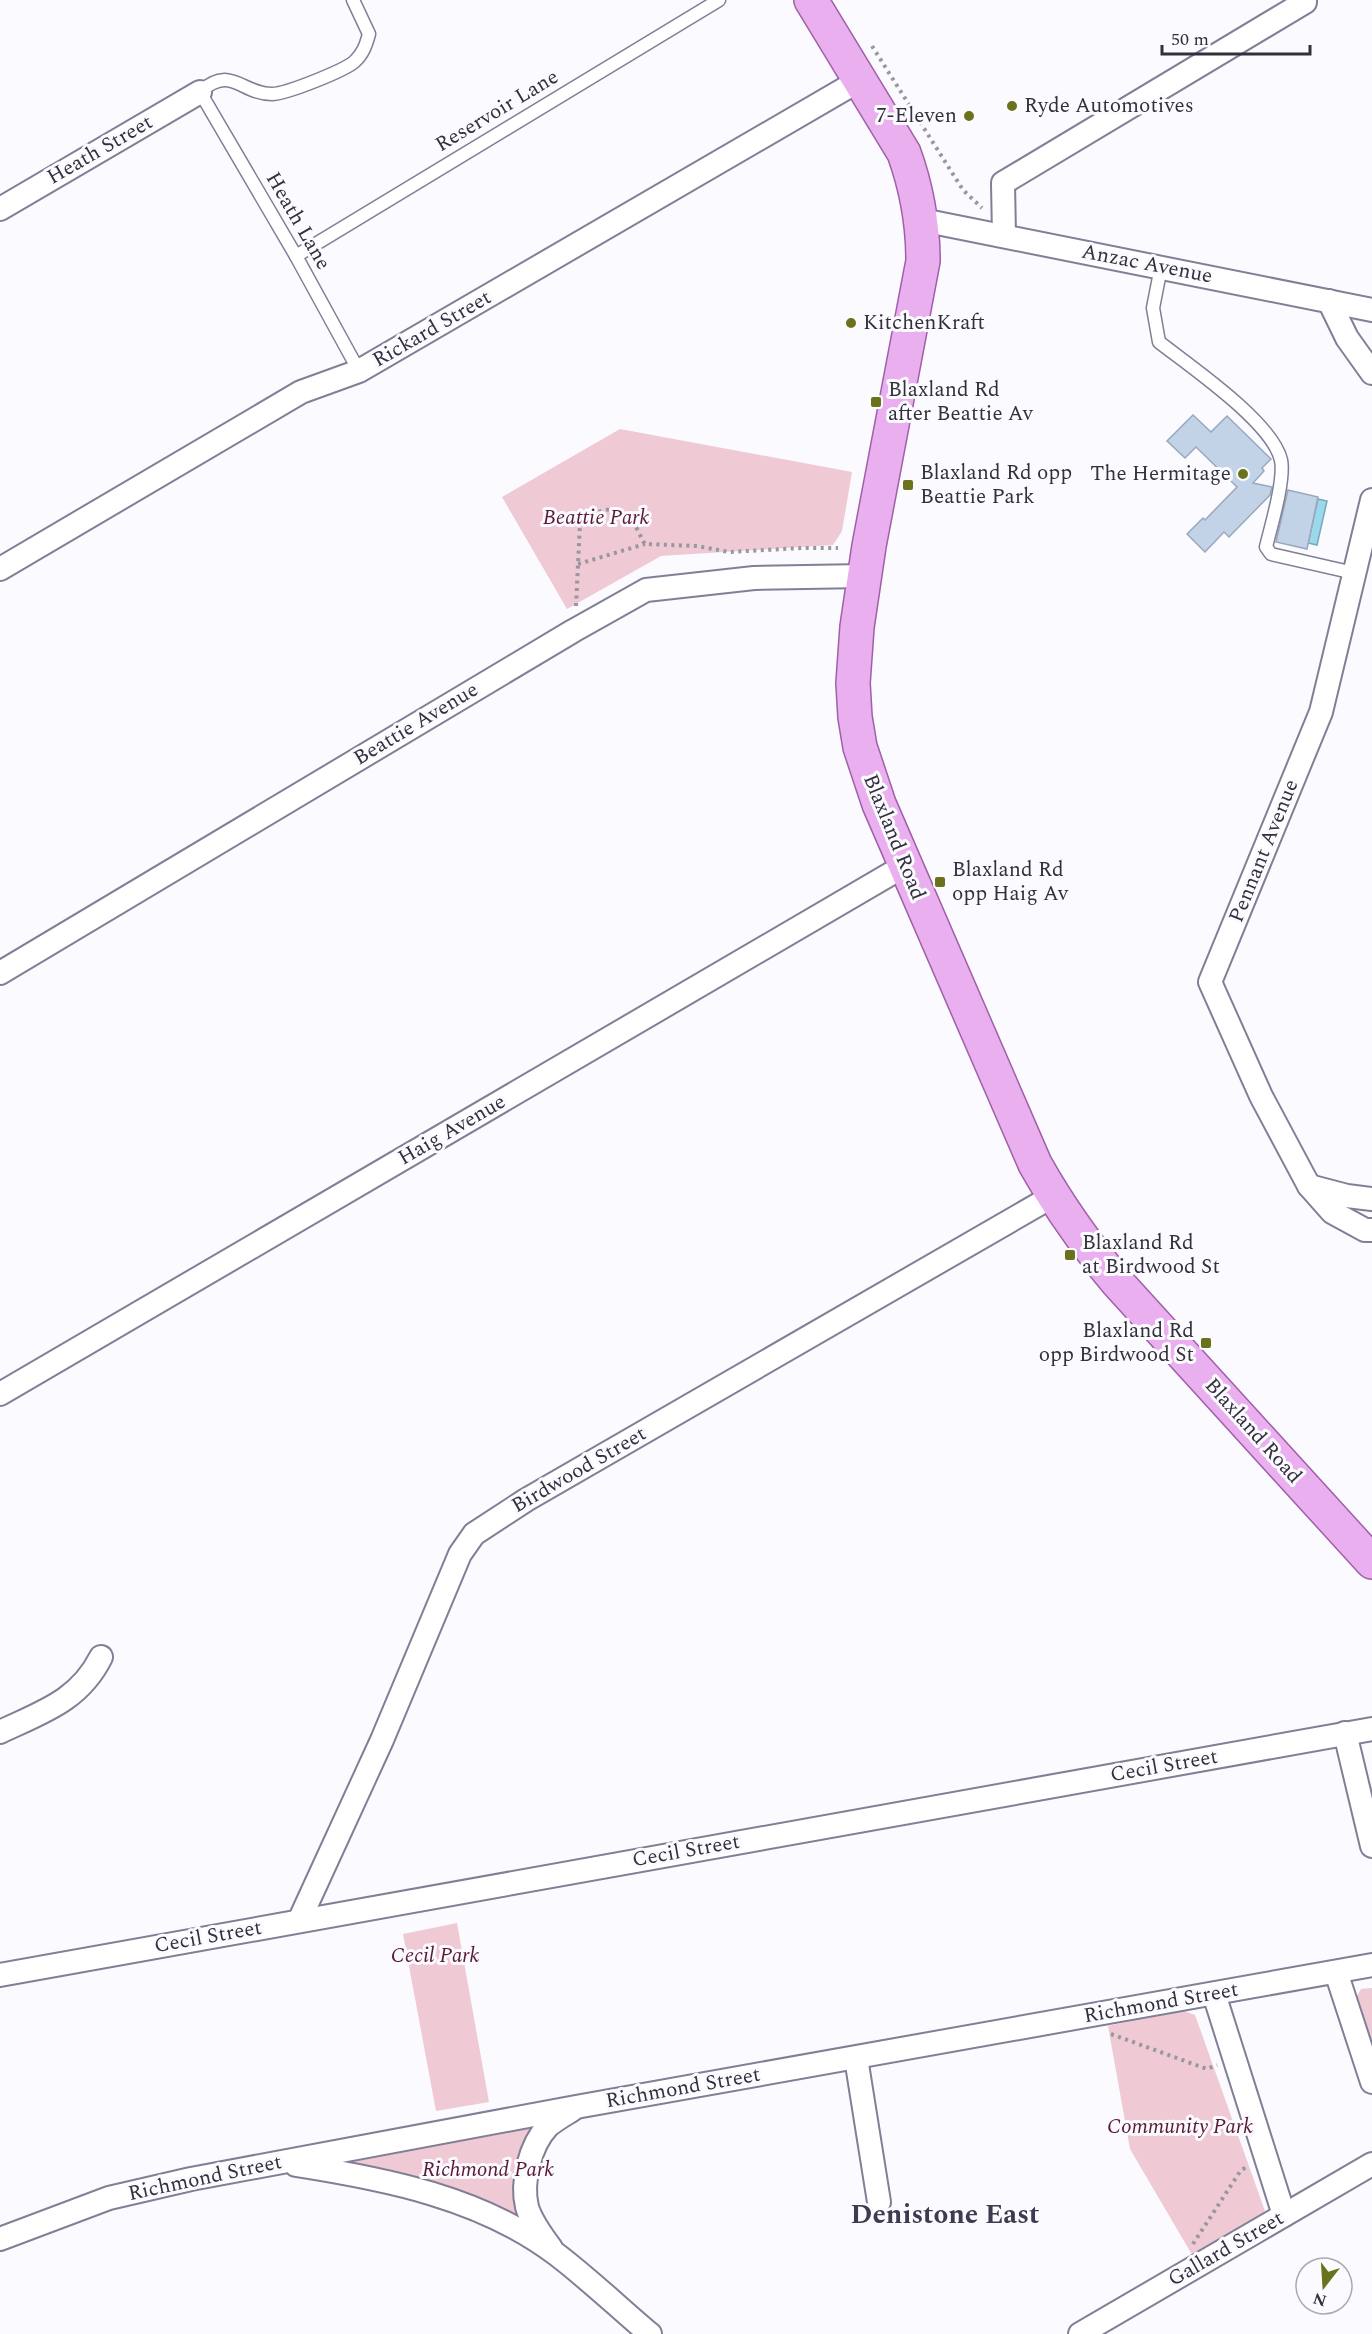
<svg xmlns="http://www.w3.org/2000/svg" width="1372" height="2334" font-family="Spectral,serif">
	<rect width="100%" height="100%" fill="#fafaff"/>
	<g fill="#efc9d4">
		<polygon points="620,429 852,472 842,531 833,545 661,556 567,609 502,497"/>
		<polygon points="457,1923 489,2102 436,2111 403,1934"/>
		<polygon points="1372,1988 1372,2060 1352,2005 1361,1989"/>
		<polygon points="1182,2010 1195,2015 1265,2211 1259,2219 1194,2258 1130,2149 1108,2026"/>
		<polygon points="541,2125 534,2134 533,2233 336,2165 363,2157"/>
	</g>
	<polygon fill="#9ad8ec" stroke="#7ba6b7" stroke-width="1.5" points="1318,499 1327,501 1317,545 1308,543"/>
	<g fill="#c2d2e7" stroke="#99a8bd" stroke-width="1.5">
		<polygon points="1193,415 1211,432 1227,416 1271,459 1262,468 1264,471 1253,483 1272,487 1270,495 1229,537 1224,532 1205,552 1187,534 1203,518 1205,520 1237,487 1196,447 1185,458 1167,441"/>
		<polygon points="1288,490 1318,497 1307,549 1276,542"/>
	</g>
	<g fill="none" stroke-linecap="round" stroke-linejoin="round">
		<defs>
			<g id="service">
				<path d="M 353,0 L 369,34 C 366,45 363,54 354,62 C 343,71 286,94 272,94 C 241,94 231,64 200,92 L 296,256 L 359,371"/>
				<polyline points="296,256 719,0"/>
				<path d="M 1161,267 L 1153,308 L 1159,342 C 1191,367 1272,422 1281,460 C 1285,480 1271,526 1266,547 L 1271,554 L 1354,573"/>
			</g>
			<g id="minor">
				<polyline points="0,209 200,92"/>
				<polyline points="922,220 1372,310"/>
				<polyline points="1004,236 1003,183 1305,2 1303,0"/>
				<polyline points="1329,301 1347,338 1372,373"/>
				<polyline points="1372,500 1321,712 1210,982 1261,1096 1309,1186 1332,1212 1365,1230 1372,1230"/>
				<polyline points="0,569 301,392 359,371 860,80"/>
				<polyline points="0,973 573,631 646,590 754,578 864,576"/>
				<polyline points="1309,1186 1347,1196 1372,1199"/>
				<polyline points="0,1394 904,866"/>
				<path d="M 0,1732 C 42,1712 79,1701 101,1657"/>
				<polyline points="1345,1733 1372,1846"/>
				<polyline points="299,1921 382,1740 460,1554 474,1534 526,1500 1053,1196"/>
				<polyline points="1336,1972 1372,2082"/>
				<polyline points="0,1975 1372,1729"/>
				<polyline points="1214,1994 1284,2215"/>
				<polyline points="856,2058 879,2202"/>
				<path d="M 296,2165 C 386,2179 482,2198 556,2254 C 589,2279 619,2308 650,2334"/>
				<polyline points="0,2239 109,2198 191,2179 576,2107 1372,1965"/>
				<path d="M 551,2248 C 542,2236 531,2221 527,2207 C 521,2182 530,2145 548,2126 C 555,2120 564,2115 572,2110"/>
				<polyline points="1080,2334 1372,2164"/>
			</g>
			<path id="primary" d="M 811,0 L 904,153 C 917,189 923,222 923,261 L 869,546 L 857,627 L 853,683 L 855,717 L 860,747 L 879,804 L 1035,1164 C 1059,1207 1087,1246 1118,1283 L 1372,1562"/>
		</defs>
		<use href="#service" stroke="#817f96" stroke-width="15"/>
		<use href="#minor" stroke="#817f96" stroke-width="26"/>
		<use href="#primary" stroke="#9f60a8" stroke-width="36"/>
		<g stroke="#97979e" stroke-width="4" stroke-dasharray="3 4.5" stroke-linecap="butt">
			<polyline points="872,46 963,190 982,208"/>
			<polyline points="578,564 645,544"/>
			<path d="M 576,606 L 580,523 C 593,512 612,503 627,516 C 636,523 639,535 645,544 L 697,546 L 729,552 L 802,548 L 838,548"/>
			<polyline points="1111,2034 1207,2069 1217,2065"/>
			<polyline points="1193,2244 1241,2170 1249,2166"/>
		</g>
		<use href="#service" stroke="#fff" stroke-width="12"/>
		<use href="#minor" stroke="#fff" stroke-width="22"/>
		<use href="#primary" stroke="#e9afee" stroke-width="33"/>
	</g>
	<g fill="#6a721b" stroke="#fafaff" stroke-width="2">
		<circle cx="1012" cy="106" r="6"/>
		<circle cx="969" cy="116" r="6"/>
		<circle cx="851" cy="323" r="6"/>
		<rect x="870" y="396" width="12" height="12" rx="3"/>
		<circle cx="1243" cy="474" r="6"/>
		<rect x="902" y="479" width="12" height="12" rx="3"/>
		<rect x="934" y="876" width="12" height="12" rx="3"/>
		<rect x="1064" y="1249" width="12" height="12" rx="3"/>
		<rect x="1200" y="1337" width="12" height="12" rx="3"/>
	</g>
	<g text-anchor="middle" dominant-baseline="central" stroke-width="6" stroke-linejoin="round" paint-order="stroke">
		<g font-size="21" fill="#32313b" stroke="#fafaff" text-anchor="start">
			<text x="1024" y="106">Ryde Automotives</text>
			<text x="957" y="116" text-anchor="end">7-Eleven</text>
			<text x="863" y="323">KitchenKraft</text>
			<text x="888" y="390">Blaxland Rd<tspan x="888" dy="24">after Beattie Av</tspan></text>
			<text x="920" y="473">Blaxland Rd opp<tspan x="920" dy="24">Beattie Park</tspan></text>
			<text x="1231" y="474" text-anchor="end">The Hermitage</text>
			<text x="952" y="870">Blaxland Rd<tspan x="952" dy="24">opp Haig Av</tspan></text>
			<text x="1082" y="1243">Blaxland Rd<tspan x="1082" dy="24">at Birdwood St</tspan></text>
			<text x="1194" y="1331" text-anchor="end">Blaxland Rd<tspan x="1194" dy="24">opp Birdwood St</tspan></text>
		</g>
		<g font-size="21" fill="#32313b" stroke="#fafaff">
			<text transform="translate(497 111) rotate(-31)">Reservoir Lane</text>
			<text transform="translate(100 150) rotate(-30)">Heath Street</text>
			<text transform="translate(298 221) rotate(60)">Heath Lane</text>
			<text transform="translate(1147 264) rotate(11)">Anzac Avenue</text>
			<text transform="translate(432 329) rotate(-30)">Rickard Street</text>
			<text transform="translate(416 724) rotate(-31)">Beattie Avenue</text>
			<text transform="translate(894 837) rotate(68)">Blaxland Road</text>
			<text transform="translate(1264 851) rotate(-68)">Pennant Avenue</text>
			<text transform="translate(452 1130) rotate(-30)">Haig Avenue</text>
			<text transform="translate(1253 1431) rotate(48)">Blaxland Road</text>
			<text transform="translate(579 1470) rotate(-30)">Birdwood Street</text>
			<text transform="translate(1164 1766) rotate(-10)">Cecil Street</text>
			<text transform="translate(686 1851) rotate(-10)">Cecil Street</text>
			<text transform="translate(208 1937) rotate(-10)">Cecil Street</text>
			<text transform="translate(1161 2003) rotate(-10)">Richmond Street</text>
			<text transform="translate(683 2088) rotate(-10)">Richmond Street</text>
			<text transform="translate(205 2178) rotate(-12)">Richmond Street</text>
			<text transform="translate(1226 2249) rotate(-30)">Gallard Street</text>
		</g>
		<g font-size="21" font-style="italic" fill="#591833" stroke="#fafaff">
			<text x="596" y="518">Beattie Park</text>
			<text x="435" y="1956">Cecil Park</text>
			<text x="1180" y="2127">Community Park</text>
			<text x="488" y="2170">Richmond Park</text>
		</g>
		<g font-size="27" font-weight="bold" fill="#3d3b4f" stroke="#fafaff">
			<text x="945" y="2215">Denistone East</text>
		</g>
	</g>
	<g transform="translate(1324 2286) rotate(197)"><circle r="28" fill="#fafaff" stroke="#aaaab1" stroke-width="1.5"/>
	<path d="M0-4.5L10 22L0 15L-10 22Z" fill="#6a721b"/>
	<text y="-9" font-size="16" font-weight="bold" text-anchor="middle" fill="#32313b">N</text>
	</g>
	<path d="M1162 45v9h148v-9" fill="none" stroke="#32313b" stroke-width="3"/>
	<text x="1171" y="45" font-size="18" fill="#32313b" stroke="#fafaff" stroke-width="4.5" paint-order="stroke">50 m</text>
</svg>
